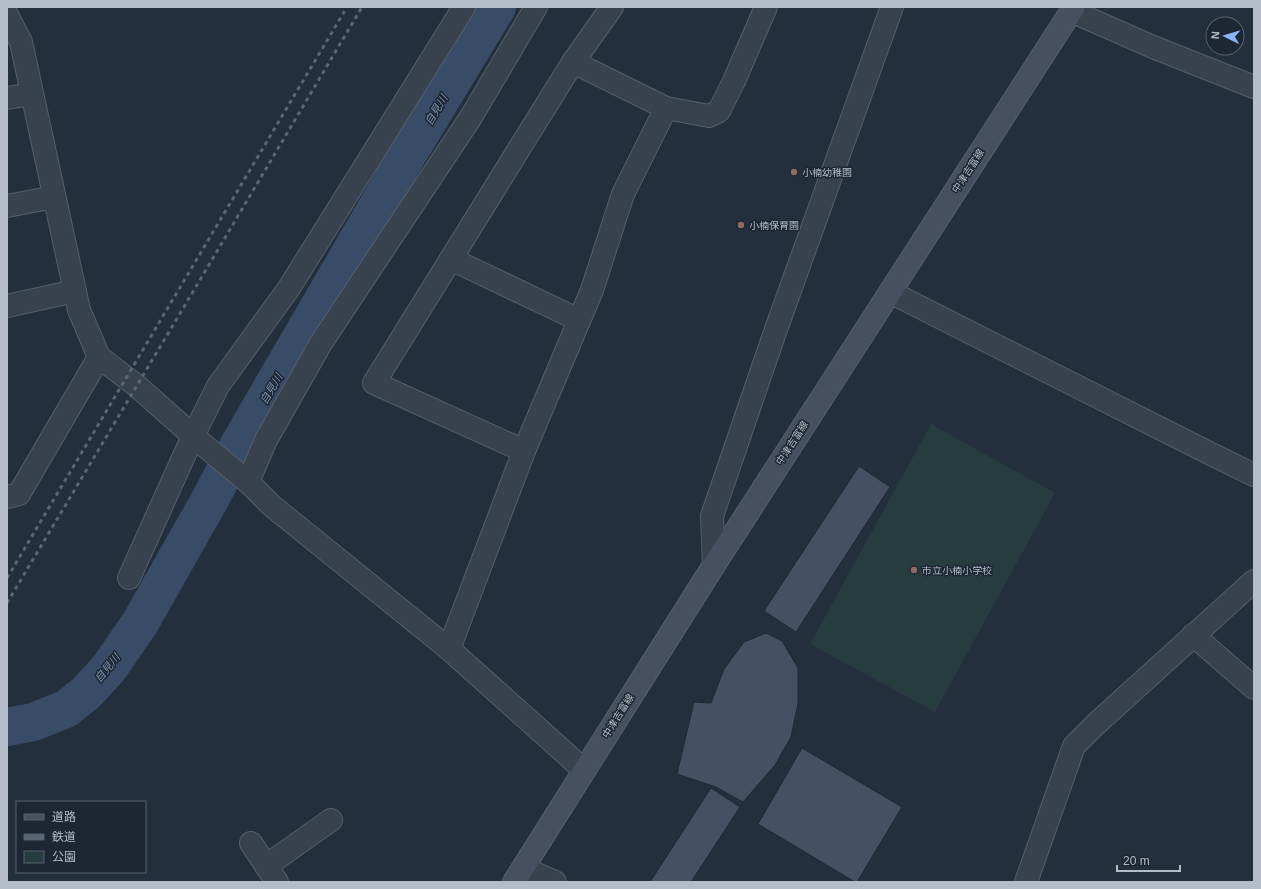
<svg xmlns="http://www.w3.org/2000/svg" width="1261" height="889" font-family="Helvetica,'Noto Sans JP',sans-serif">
	<rect width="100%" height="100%" fill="#242f3e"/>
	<polygon fill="#263c3f" points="931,424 1055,493 935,712 810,644"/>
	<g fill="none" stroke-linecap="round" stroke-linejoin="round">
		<polyline stroke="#394c67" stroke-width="38" points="7,727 33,722 66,709 86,693 109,668 140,623 208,503 241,441 405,159 497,7"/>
	</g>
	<g fill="#455162" stroke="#1f2835">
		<polygon points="859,466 890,487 796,632 764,611"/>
		<polygon points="766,633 782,641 798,668 798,703 791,737 775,765 743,802 716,787 677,774 694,702 711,703 724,669 744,642"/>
		<polygon points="802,748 902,807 857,882 855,882 758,824"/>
		<polygon points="711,788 740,807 691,882 650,882"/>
	</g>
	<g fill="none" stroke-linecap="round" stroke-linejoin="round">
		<defs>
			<g id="minor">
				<polyline points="1071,11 1153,47 1254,87"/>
				<polyline points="7,15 21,42 79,310 99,357 137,386 200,442 248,482 272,506 449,649 584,770"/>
				<polyline points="573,62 666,108 709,116 719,111 734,81 766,7"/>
				<polyline points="7,98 32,94"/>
				<polyline points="7,206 54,197"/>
				<polyline points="451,259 579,320"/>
				<polyline points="890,292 1211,454 1254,475"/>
				<polyline points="7,306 75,291"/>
				<polyline points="524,451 374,383 573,62 612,7"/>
				<polyline points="248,482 266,440 321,343 471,117 536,7"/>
				<polyline points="7,497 19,494 99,357"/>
				<polyline points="714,565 712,516 775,332 892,7"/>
				<polyline points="129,578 193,436 218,386 289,288 464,7"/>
				<polyline points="1193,635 1254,688"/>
				<polyline points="449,649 524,451 592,290 623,194 666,108"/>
				<polyline points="251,843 277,882"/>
				<polyline points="266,866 331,820"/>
				<polyline points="523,868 555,882"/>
				<polyline points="1026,882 1074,746 1096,724 1254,581"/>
			</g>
			<polyline id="secondary" points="514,882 714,565 1074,7"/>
		</defs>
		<use href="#minor" stroke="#565f6c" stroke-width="24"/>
		<use href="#secondary" stroke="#565f6c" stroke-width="24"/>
		<use href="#minor" stroke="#38414e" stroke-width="22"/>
		<use href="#secondary" stroke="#465061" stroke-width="22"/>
		<g stroke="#5a6575" stroke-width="3" stroke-dasharray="4 4" stroke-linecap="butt">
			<polyline points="7,578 347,7"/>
			<polyline points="7,603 194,290 362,7"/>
		</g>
	</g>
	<g fill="#8d6e63" stroke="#1d2633" stroke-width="1.5">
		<circle cx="794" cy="172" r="4"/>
		<circle cx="741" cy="225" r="4"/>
		<circle cx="914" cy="570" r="4"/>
	</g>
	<g text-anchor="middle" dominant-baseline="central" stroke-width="3" stroke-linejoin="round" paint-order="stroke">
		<g font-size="10" fill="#b4bcc9" stroke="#1d2633">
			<text transform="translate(968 171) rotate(-57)">中津吉富線</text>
			<text transform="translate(792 443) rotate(-57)">中津吉富線</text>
			<text transform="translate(618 716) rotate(-58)">中津吉富線</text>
		</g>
		<g font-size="10" fill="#b4bcc9" stroke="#1d2633" text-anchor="start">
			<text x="802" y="172">小楠幼稚園</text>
			<text x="749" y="225">小楠保育園</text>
			<text x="922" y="570">市立小楠小学校</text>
		</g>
		<g font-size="11" font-style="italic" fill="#7c92b1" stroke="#1d2633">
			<text transform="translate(436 110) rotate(-59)">自見川</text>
			<text transform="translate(271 389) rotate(-59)">自見川</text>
			<text transform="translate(107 668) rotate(-51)">自見川</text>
		</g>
	</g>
	<rect width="1261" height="889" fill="none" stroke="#b4bcc9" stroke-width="16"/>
	<rect x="16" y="801" width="130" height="72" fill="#1d2633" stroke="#59626f"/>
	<rect x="24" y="814" width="20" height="6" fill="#465061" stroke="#59626f"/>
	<text x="52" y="821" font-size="12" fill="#b4bcc9">道路</text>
	<rect x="24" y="834" width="20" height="6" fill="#5a6575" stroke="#59626f"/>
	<text x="52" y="841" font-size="12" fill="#b4bcc9">鉄道</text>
	<rect x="24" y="851" width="20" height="12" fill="#263c3f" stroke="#59626f"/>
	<text x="52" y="861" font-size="12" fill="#b4bcc9">公園</text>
	<g transform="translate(1225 36) rotate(275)"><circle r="19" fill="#1d2633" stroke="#59626f"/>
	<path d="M0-3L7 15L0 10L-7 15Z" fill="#8ab4f8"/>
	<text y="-6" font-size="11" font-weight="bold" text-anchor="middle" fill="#b4bcc9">N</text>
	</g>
	<path d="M1117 865v6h63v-6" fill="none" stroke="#b4bcc9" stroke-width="2"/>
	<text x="1123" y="865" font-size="12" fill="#b4bcc9" stroke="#1d2633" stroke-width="3" paint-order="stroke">20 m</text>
</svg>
